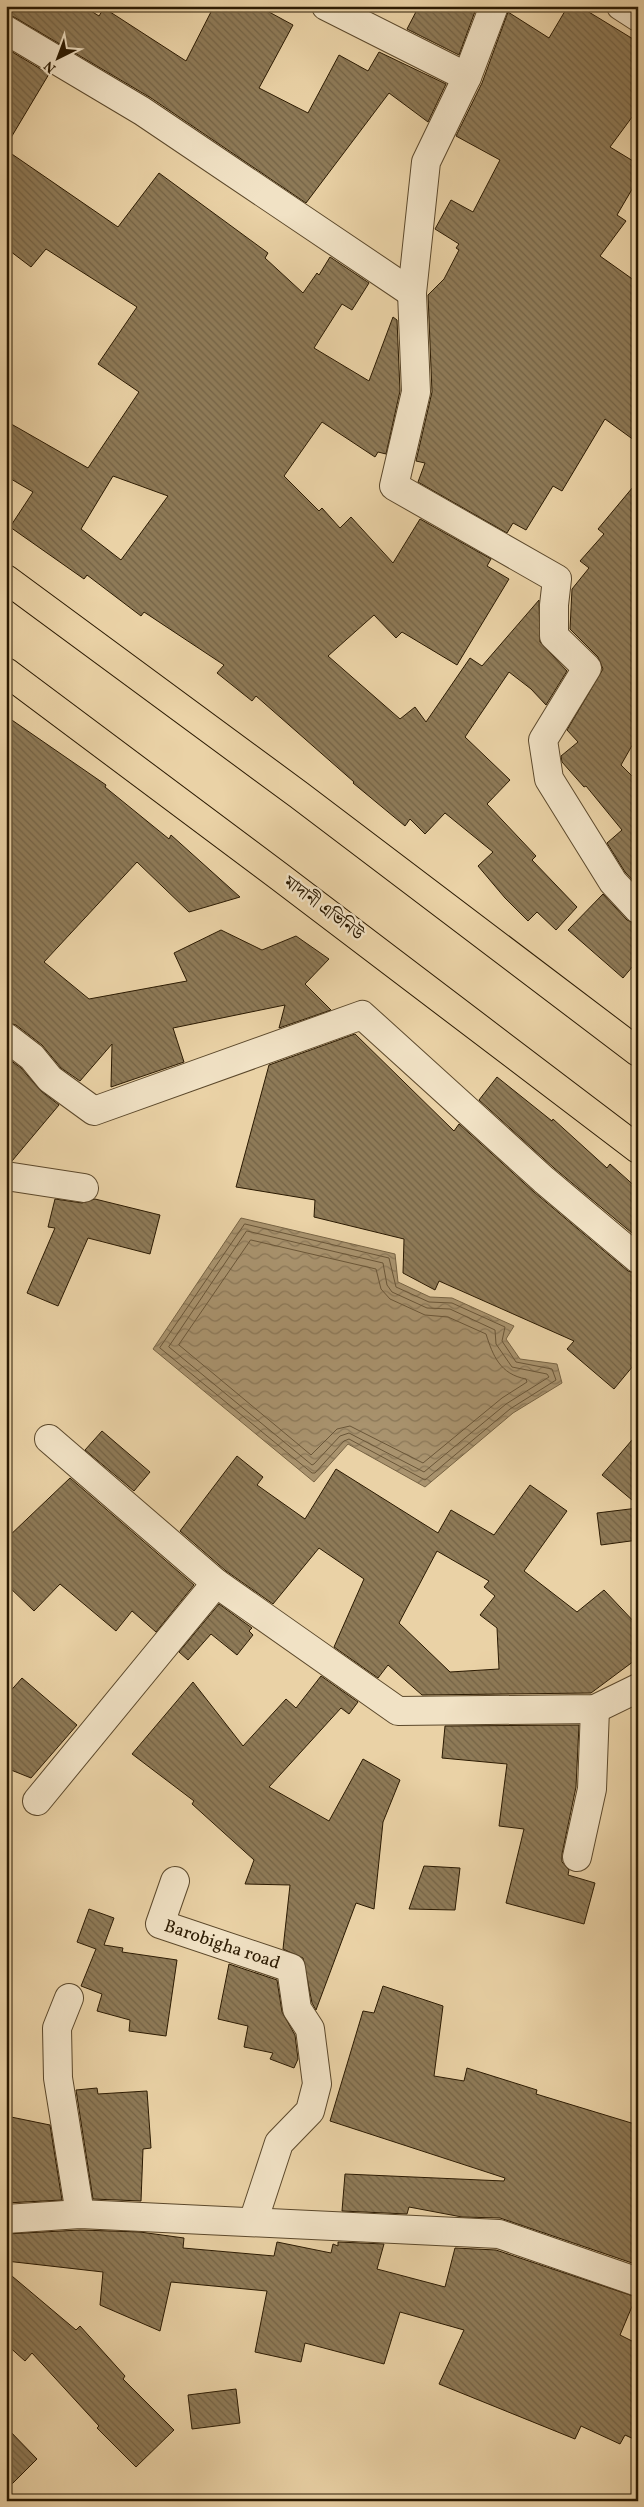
<svg xmlns="http://www.w3.org/2000/svg" width="644" height="2507" font-family="Vollkorn,'Noto Serif Bengali',serif">
	<defs>
		<pattern id="water-waves" width="16" height="10" patternUnits="userSpaceOnUse" patternTransform="scale(1.25)"><rect width="16" height="10" fill="#a9936e"/><path d="M0 5q4-4 8 0t8 0" fill="none" stroke="#8a7758"/></pattern>
		<pattern id="building-back-hatch" width="6" height="6" patternUnits="userSpaceOnUse" patternTransform="scale(1.25)"><rect width="6" height="6" fill="#8e7a57"/><path d="M-1 5l2 2M0 0l6 6M5-1l2 2" fill="none" stroke="#746346"/></pattern>
	</defs>
	<rect width="100%" height="100%" fill="#ead2a6"/>
	<filter id="stains"><feTurbulence type="fractalNoise" baseFrequency=".004" numOctaves="4"/><feColorMatrix values="0 0 0 0 .2 0 0 0 0 .09 0 0 0 0 .02 0 0 0 .5 -.17"/></filter>
	<radialGradient id="worn" r=".72"><stop offset=".6" stop-color="#630" stop-opacity="0"/><stop offset="1" stop-color="#630" stop-opacity=".3"/></radialGradient>
	<polygon fill="url(#water-waves)" stroke="#776343" points="241,1218 395,1254 398,1282 430,1297 452,1298 514,1326 506,1339 520,1359 557,1364 562,1383 513,1413 425,1487 348,1444 314,1482 153,1349"/>
	<g fill="none" stroke-linecap="round" stroke-linejoin="round">
		<g stroke="#6a5638" stroke-width="1">
			<polygon points="245,1224 389,1258 396,1287 429,1302 452,1303 505,1327 502,1341 516,1362 552,1369 556,1380 510,1409 425,1480 349,1439 344,1441 315,1473 312,1473 160,1348"/>
			<polygon points="247,1231 383,1263 387,1285 392,1292 427,1308 450,1309 495,1330 496,1344 512,1367 547,1374 549,1377 506,1404 424,1472 349,1433 340,1436 314,1464 312,1465 169,1347"/>
			<path d="M 251,1240 L 376,1269 L 381,1289 L 390,1299 L 425,1315 L 448,1317 L 486,1334 C 493,1356 500,1374 526,1379 L 527,1382 L 502,1398 L 423,1463 L 350,1426 L 337,1429 L 311,1455 L 179,1345 Z"/>
		</g>
	</g>
	<g fill="url(#building-back-hatch)" stroke="#2b1a02" fill-rule="evenodd">
		<polygon points="6,6 83,6 99,16 104,8 186,61 214,6 258,6 293,25 259,88 308,113 339,55 368,71 379,52 446,84 428,122 389,93 306,203 151,98 14,17 6,14"/>
		<polygon points="419,6 477,6 459,55 407,29"/>
		<polygon points="568,6 579,6 638,42 638,109 610,147 638,164 638,179 617,215 626,221 600,256 638,283 638,443 605,419 562,491 553,486 526,530 513,523 507,533 418,482 425,463 416,461 432,392 428,295 444,279 459,250 456,248 459,244 435,229 451,200 473,212 500,160 456,136 482,83 508,12 549,38"/>
		<polygon points="9,50 49,74 6,146 6,54"/>
		<path d="M 6,150 L 118,227 L 159,173 L 268,253 L 265,258 L 303,293 L 317,273 L 319,275 L 330,257 L 369,283 L 352,310 L 342,304 L 314,348 L 369,381 L 393,317 L 397,320 L 400,391 L 386,454 L 378,452 L 375,457 L 322,422 L 284,476 L 319,511 L 322,508 L 340,528 L 351,517 L 393,563 L 420,519 L 491,559 L 487,566 L 509,579 L 457,665 L 402,632 L 396,638 L 374,615 L 328,656 L 400,719 L 415,707 L 426,722 L 470,658 L 482,666 L 539,600 L 540,642 L 567,671 L 546,705 L 531,689 L 509,672 L 465,737 L 510,780 L 487,804 L 536,856 L 532,860 L 577,907 L 556,930 L 537,912 L 528,921 L 505,898 L 478,866 L 493,852 L 445,813 L 425,834 L 410,819 L 405,826 L 353,783 L 354,782 L 256,696 L 252,701 L 217,673 L 224,665 L 144,612 L 141,616 L 87,575 L 84,579 L 10,527 L 33,492 L 6,476 L 6,421 L 88,468 L 139,392 L 98,364 L 137,307 L 46,249 L 31,267 L 6,248 ZM 113,476 L 168,496 L 121,560 L 81,529 Z"/>
		<polygon points="638,481 638,735 621,765 638,782 638,886 625,872 607,843 622,830 586,786 584,787 562,762 561,756 578,742 567,730 603,669 598,657 570,629 572,589 589,568 580,561 604,534 598,529"/>
		<polygon points="6,716 106,785 105,787 169,839 171,835 240,897 189,912 137,862 44,962 89,999 187,981 174,953 221,930 262,950 296,936 329,959 305,984 331,1010 279,1028 285,1005 173,1028 184,1062 111,1087 112,1044 80,1081 61,1068 42,1045 16,1025 6,1022"/>
		<polygon points="603,894 627,920 638,924 638,960 623,978 568,930"/>
		<polygon points="355,1034 454,1131 459,1124 534,1192 628,1271 638,1274 638,1360 614,1389 567,1349 574,1341 439,1281 435,1290 403,1273 404,1239 314,1217 315,1200 236,1187 269,1065"/>
		<polygon points="6,1057 21,1068 41,1091 59,1105 12,1161 6,1161"/>
		<polygon points="497,1077 552,1121 553,1119 607,1168 610,1164 638,1189 638,1238 554,1168 479,1100"/>
		<polygon points="55,1199 82,1203 95,1199 160,1215 150,1254 88,1238 58,1306 27,1293 55,1228 48,1227"/>
		<polygon points="102,1431 150,1472 134,1491 85,1450"/>
		<polygon points="638,1433 638,1505 602,1475"/>
		<path d="M 237,1456 L 263,1477 L 257,1485 L 305,1519 L 336,1469 L 438,1533 L 451,1510 L 494,1535 L 530,1485 L 567,1511 L 524,1571 L 577,1612 L 604,1590 L 638,1626 L 638,1658 L 591,1693 L 422,1695 L 388,1665 L 378,1678 L 334,1647 L 364,1579 L 319,1548 L 273,1604 L 226,1571 L 180,1531 ZM 437,1551 L 489,1581 L 484,1587 L 495,1596 L 480,1615 L 497,1628 L 499,1669 L 450,1672 L 399,1623 Z"/>
		<polygon points="70,1478 194,1585 156,1632 132,1611 116,1631 60,1584 34,1611 6,1584 6,1539"/>
		<polygon points="638,1508 638,1540 601,1545 597,1513"/>
		<polygon points="219,1604 252,1628 249,1631 253,1635 237,1655 211,1634 188,1660 179,1652"/>
		<polygon points="321,1676 358,1702 349,1714 341,1708 269,1787 329,1821 363,1759 400,1780 383,1822 374,1909 356,1903 316,2010 312,2003 303,1958 283,1949 290,1885 245,1884 254,1860 192,1804 194,1801 132,1754 193,1682 243,1746 286,1699 296,1708"/>
		<polygon points="22,1678 77,1725 31,1778 6,1768 6,1696"/>
		<polygon points="579,1725 576,1787 562,1854 562,1862 569,1870 568,1875 595,1883 584,1924 506,1903 524,1829 499,1826 507,1764 442,1758 445,1726"/>
		<polygon points="424,1866 460,1868 455,1910 409,1909"/>
		<polygon points="89,1909 114,1918 104,1945 123,1948 122,1952 177,1960 166,2036 129,2031 130,2020 97,2011 102,1994 81,1986 96,1949 77,1942"/>
		<polygon points="229,1964 277,1980 282,2012 295,2035 298,2059 294,2068 270,2059 273,2053 244,2047 248,2026 218,2019"/>
		<polygon points="383,1986 443,2006 434,2076 464,2081 467,2068 537,2090 536,2094 638,2125 638,2265 500,2218 462,2217 409,2207 407,2214 342,2211 345,2174 504,2181 505,2178 330,2121 363,2011 374,2013"/>
		<polygon points="97,2088 98,2094 147,2091 151,2148 143,2149 141,2201 93,2199 76,2090"/>
		<polygon points="11,2117 50,2125 62,2200 6,2203 6,2173 12,2174"/>
		<polygon points="80,2230 140,2232 184,2238 183,2248 274,2256 277,2242 331,2253 333,2244 338,2246 338,2242 384,2244 377,2269 445,2287 455,2248 496,2250 636,2297 620,2335 638,2344 638,2441 625,2435 620,2444 581,2426 575,2439 439,2384 464,2330 400,2312 384,2364 305,2343 301,2362 255,2352 267,2291 171,2282 160,2331 100,2305 103,2272 6,2261 6,2234"/>
		<polygon points="6,2271 76,2330 80,2326 125,2376 123,2379 174,2430 136,2467 97,2428 99,2426 32,2353 25,2361 6,2344"/>
		<polygon points="236,2389 240,2423 192,2429 188,2395"/>
		<polygon points="6,2427 37,2459 6,2490"/>
	</g>
	<g fill="none" stroke-linecap="round" stroke-linejoin="round">
		<defs>
			<g id="minor">
				<polyline points="326,6 467,77"/>
				<polyline points="494,6 467,77 426,162 412,293 416,392 394,486 557,579 554,605 554,636 587,668 543,740 549,779 613,882 638,909"/>
				<polyline points="621,6 638,17"/>
				<polyline points="6,30 142,111 412,293"/>
				<polyline points="6,1037 32,1057 50,1079 94,1111 362,1015 544,1180 638,1259"/>
				<polyline points="6,1176 84,1188"/>
				<polyline points="49,1439 216,1583 398,1711 595,1709 638,1688"/>
				<polyline points="37,1801 216,1583"/>
				<polyline points="577,1857 592,1789 595,1709"/>
				<path id="s1" d="M 175,1881 L 160,1924 L 291,1968 L 297,2009 L 310,2029 L 317,2084 L 310,2111 L 279,2143 L 253,2222"/>
				<polyline points="69,1998 57,2028 58,2078 80,2214"/>
				<polyline points="6,2219 80,2214 499,2234 638,2282"/>
			</g>
			<g id="major">
				<polyline points="6,579 299,795 638,1052"/>
				<polyline points="6,672 280,877 638,1149"/>
			</g>
		</defs>
		<use href="#minor" stroke="#5b482b" stroke-width="30"/>
		<use href="#major" stroke="#2b1a02" stroke-width="30"/>
		<use href="#minor" stroke="#f1e2c5" stroke-width="28"/>
		<use href="#major" stroke="#ead2a6" stroke-width="28"/>
	</g>
	<g text-anchor="middle" dominant-baseline="central" stroke-width="4.5" stroke-linejoin="round" paint-order="stroke">
		<g font-size="18" fill="#2b1a02" stroke="#f1e2c5">
			<text transform="translate(323 909) rotate(37)">মাদানী এভিনিউ</text>
			<text stroke="none"><textPath href="#s1" startOffset="111">Barobigha road</textPath></text>
		</g>
	</g>
	<rect width="644" height="2507" fill="none" stroke="#ead2a6" stroke-width="25"/>
	<rect x="8" y="8" width="629" height="2492" fill="none" stroke="#2b1a02" stroke-width="2.5"/>
	<rect x="12" y="12" width="619" height="2482" fill="none" stroke="#2b1a02"/>
	<g transform="translate(58 58) rotate(222)" stroke="#f1e2c5" stroke-width="4" paint-order="stroke">
	<path d="M0-4L9 19L0 12L-9 19Z" fill="#2b1a02"/>
	<text y="-8" font-size="14" font-weight="bold" text-anchor="middle" fill="#2b1a02">N</text>
	</g>
	<rect width="100%" height="100%" filter="url(#stains)"/>
	<rect width="100%" height="100%" fill="url(#worn)"/>
</svg>
